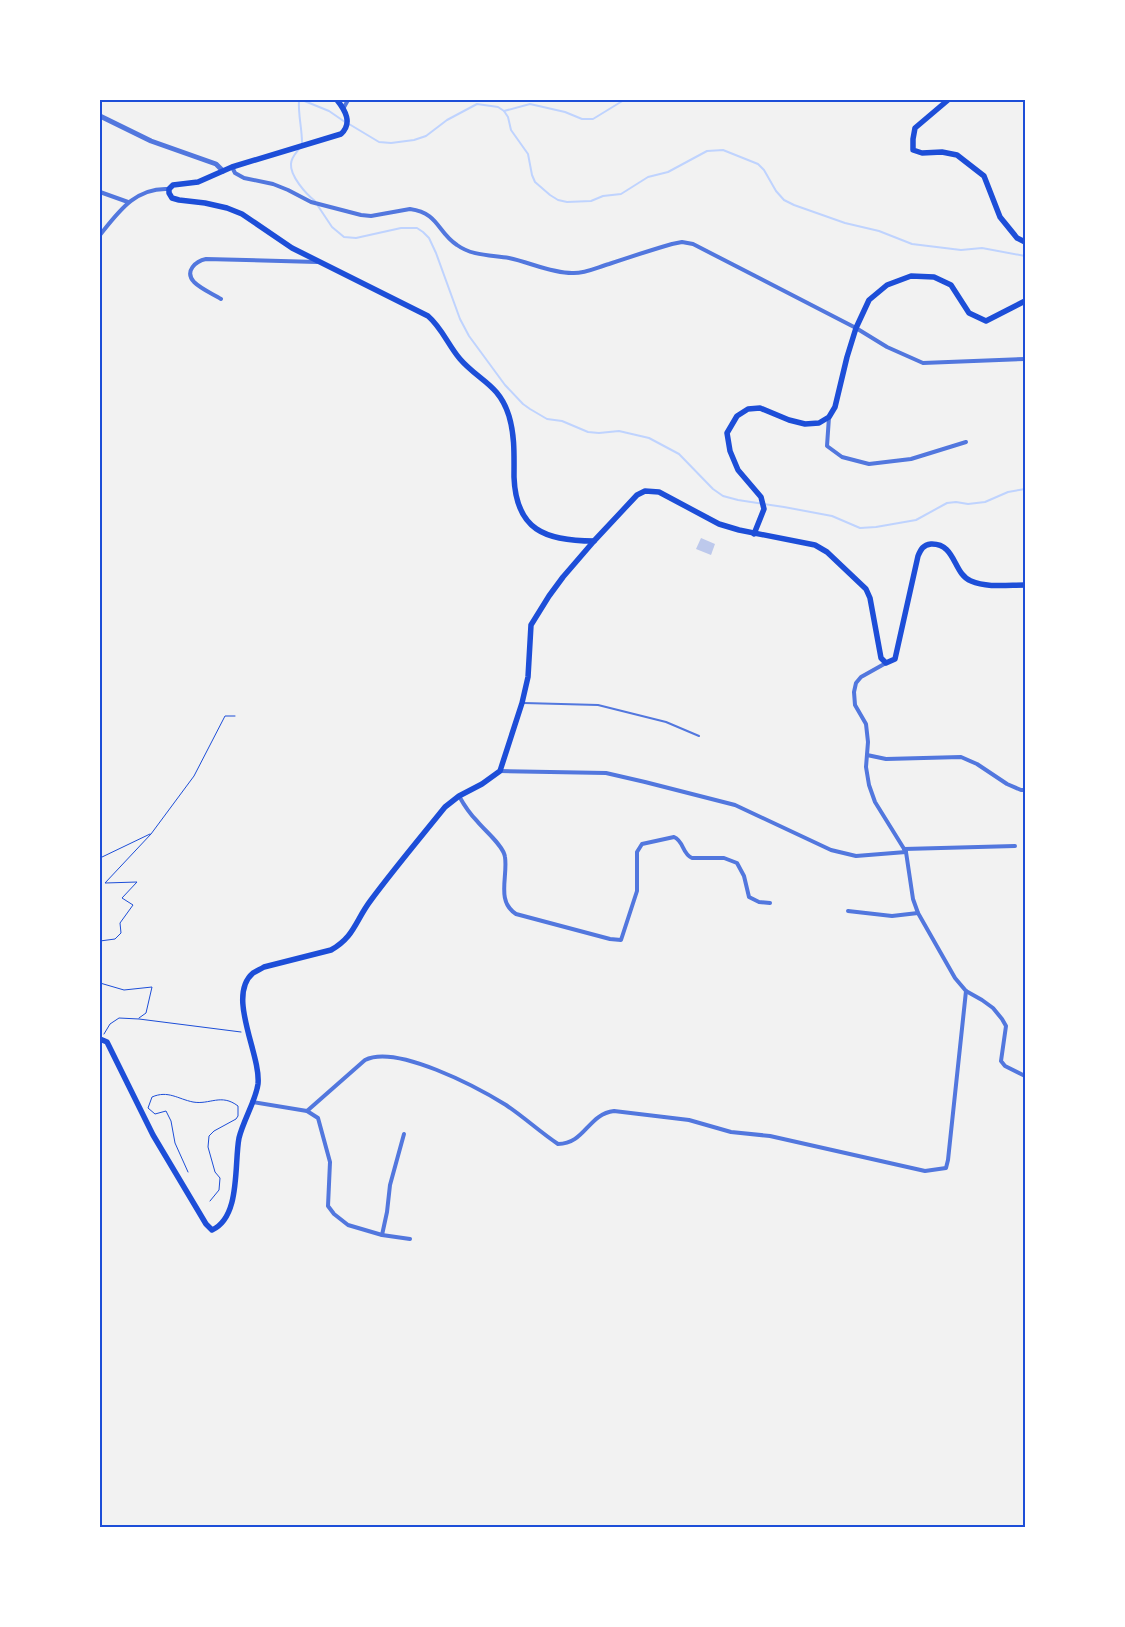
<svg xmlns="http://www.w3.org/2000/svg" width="1125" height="1627" font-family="'Varela Round',sans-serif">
	<rect width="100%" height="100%" fill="#f2f2f2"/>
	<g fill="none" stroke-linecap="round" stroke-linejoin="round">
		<g stroke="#bfd3fe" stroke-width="2">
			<path d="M 299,100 C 298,115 302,128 302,143"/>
			<polyline points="302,100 329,111 345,122"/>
			<polyline points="504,111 530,104 565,112 582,119 593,119 624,100"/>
			<polyline points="349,124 379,142 391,143 414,140 426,136 447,120 477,104 498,107 504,111 508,117 511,130 528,154 532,175 535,182 550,195 558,200 567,202 591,201 603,196 621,194 648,177 668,172 707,151 723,150 758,164 764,170 776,191 784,200 794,205 845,223 879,231 912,244 961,250 982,248 1025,256"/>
			<path d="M 299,149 C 295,154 291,158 291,164 C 290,176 306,194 315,201"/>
			<polyline points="318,206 332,227 344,237 356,238 401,228 417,228 423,232 429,238 436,253 460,319 469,336 505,385 523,404 530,409 547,419 562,421 588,432 599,433 619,431 649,438 679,454 713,489 723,496 738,500 784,507 832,516 860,528 876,527 916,520 947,503 956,502 968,504 985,502 1008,492 1025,489"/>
		</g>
	</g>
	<polygon fill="#bdc9ec" points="701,538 715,544 711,555 696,549"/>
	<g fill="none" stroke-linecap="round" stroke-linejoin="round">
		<g stroke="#1d4ed8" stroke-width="1">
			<polyline points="100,858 150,834"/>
			<polyline points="100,941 115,939 121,933 120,923 133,905 122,898 137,882 105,883 151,834 194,776 225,716 235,716"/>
			<polyline points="100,983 124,990 152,987 146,1013 139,1018"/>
			<polyline points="104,1034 110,1024 119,1018 139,1019 241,1032"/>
			<path d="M 188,1172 L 175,1143 L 171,1121 L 166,1111 L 155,1114 L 148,1108 L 152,1097 C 168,1090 178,1099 193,1102 C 210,1105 221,1093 238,1106 L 238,1116 L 236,1119 L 214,1131 L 209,1136 L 208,1147 L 215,1172 L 220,1178 L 219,1190 L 210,1201"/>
		</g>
		<polyline stroke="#5277de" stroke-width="2" points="524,703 598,705 666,722 699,736"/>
		<g stroke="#5277de" stroke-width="4">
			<polyline points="343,109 348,100"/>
			<path d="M 232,167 L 235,173 L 244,178 L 273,184 L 288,190 L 311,202 L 361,215 L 371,216 L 410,209 C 439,213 437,232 457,245 C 472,256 491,255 509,258 C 529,262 551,273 572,273 C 584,274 598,267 609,264 C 630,257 651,250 672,244 L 682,242 L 693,244 L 856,328 L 887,347 L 923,363 L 1025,359"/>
			<polyline points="100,192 128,202"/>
			<path d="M 100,235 C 119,211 136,187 169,189"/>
			<path d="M 221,299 C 213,294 201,289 194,282 C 184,271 196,261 206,259 L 317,262"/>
			<polyline points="829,417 827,446 842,457 869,464 911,459 966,442"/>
			<polyline points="886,663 861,677 856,683 854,692 855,705 866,724 868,742 866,767 869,785 875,802 906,852 913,899 918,913 955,978 966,991 982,1000 993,1008 1002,1019 1006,1026 1001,1061 1005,1066 1025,1076"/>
			<polyline points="867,755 886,759 961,757 977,764 1007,784 1021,790 1025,790"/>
			<polyline points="500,771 606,773 645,782 735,805 831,850 856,856 906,852"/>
			<path d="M 459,796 C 464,805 470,814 477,821 C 484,830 504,846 505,857 C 508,877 496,901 516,914 L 610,939 L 621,940 L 637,891 L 637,852 L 642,844 L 674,837 C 684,841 682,854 692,858 L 724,858 L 737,863 L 744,876 L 749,897 L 759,902 L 770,903"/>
			<polyline points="904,849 1015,846"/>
			<polyline points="848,911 892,916 918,913"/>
			<polyline points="252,1102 307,1111 318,1118 330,1162 328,1206 334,1214 348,1225 382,1235 410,1239"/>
			<path d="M 307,1111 L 365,1060 C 396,1044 477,1087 506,1105 C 524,1117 540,1132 558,1144 C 585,1144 588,1114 614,1111 L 689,1120 L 731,1132 L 770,1136 L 925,1171 L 946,1168 L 948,1160 L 966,991"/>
			<polyline points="382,1235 387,1212 390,1185 404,1134"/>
		</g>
		<polyline stroke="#5277de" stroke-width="5" points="100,116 151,141 216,164 223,171"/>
		<g stroke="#1d4ed8" stroke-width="5.5">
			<path d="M 337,100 C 345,110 353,123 341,134 L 232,167 L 198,182 L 173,185 L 169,189 L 169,193 L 172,198 L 179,200 L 205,203 L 227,208 L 242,214 L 292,248 L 428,316 C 442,328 448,345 460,359 C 479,381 499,384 509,416 C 515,436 514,456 514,477 C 516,530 545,541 594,541"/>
			<polyline points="948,100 915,128 913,139 913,150 922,153 942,152 957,155 984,176 1000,217 1017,238 1025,242"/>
			<polyline points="754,534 764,509 761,497 738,470 730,451 727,433 737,416 748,409 760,408 789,420 805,424 819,423 829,417 835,407 847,357 856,328 869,300 887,285 911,276 934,277 951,285 969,313 986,321 1025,301"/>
			<path d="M 100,1039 L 107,1042 L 153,1135 L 206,1224 L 212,1230 C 241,1217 234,1164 239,1138 C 243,1121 256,1100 258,1084 C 261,1054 226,996 253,973 C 256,971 261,969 264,967 L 331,950 C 355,936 355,921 371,900 C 394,869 420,838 445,807 L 459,796 L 482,784 L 500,771 L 522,703 L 528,677 L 531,625 L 549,596 L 563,577 L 594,541 L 637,495 L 645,491 L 659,492 L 719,524 L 739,530 L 815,545 L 827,552 L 866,589 L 870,598 L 881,658 L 886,663 L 895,659 L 918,556 C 921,549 923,545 931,544 C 956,543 953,574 971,581 C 987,588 1008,585 1025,585"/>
		</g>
	</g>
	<rect width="1125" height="1627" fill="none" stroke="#ffffff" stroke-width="202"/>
	<rect x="101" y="101" width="923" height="1425" fill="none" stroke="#1d4ed8" stroke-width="2"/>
</svg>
